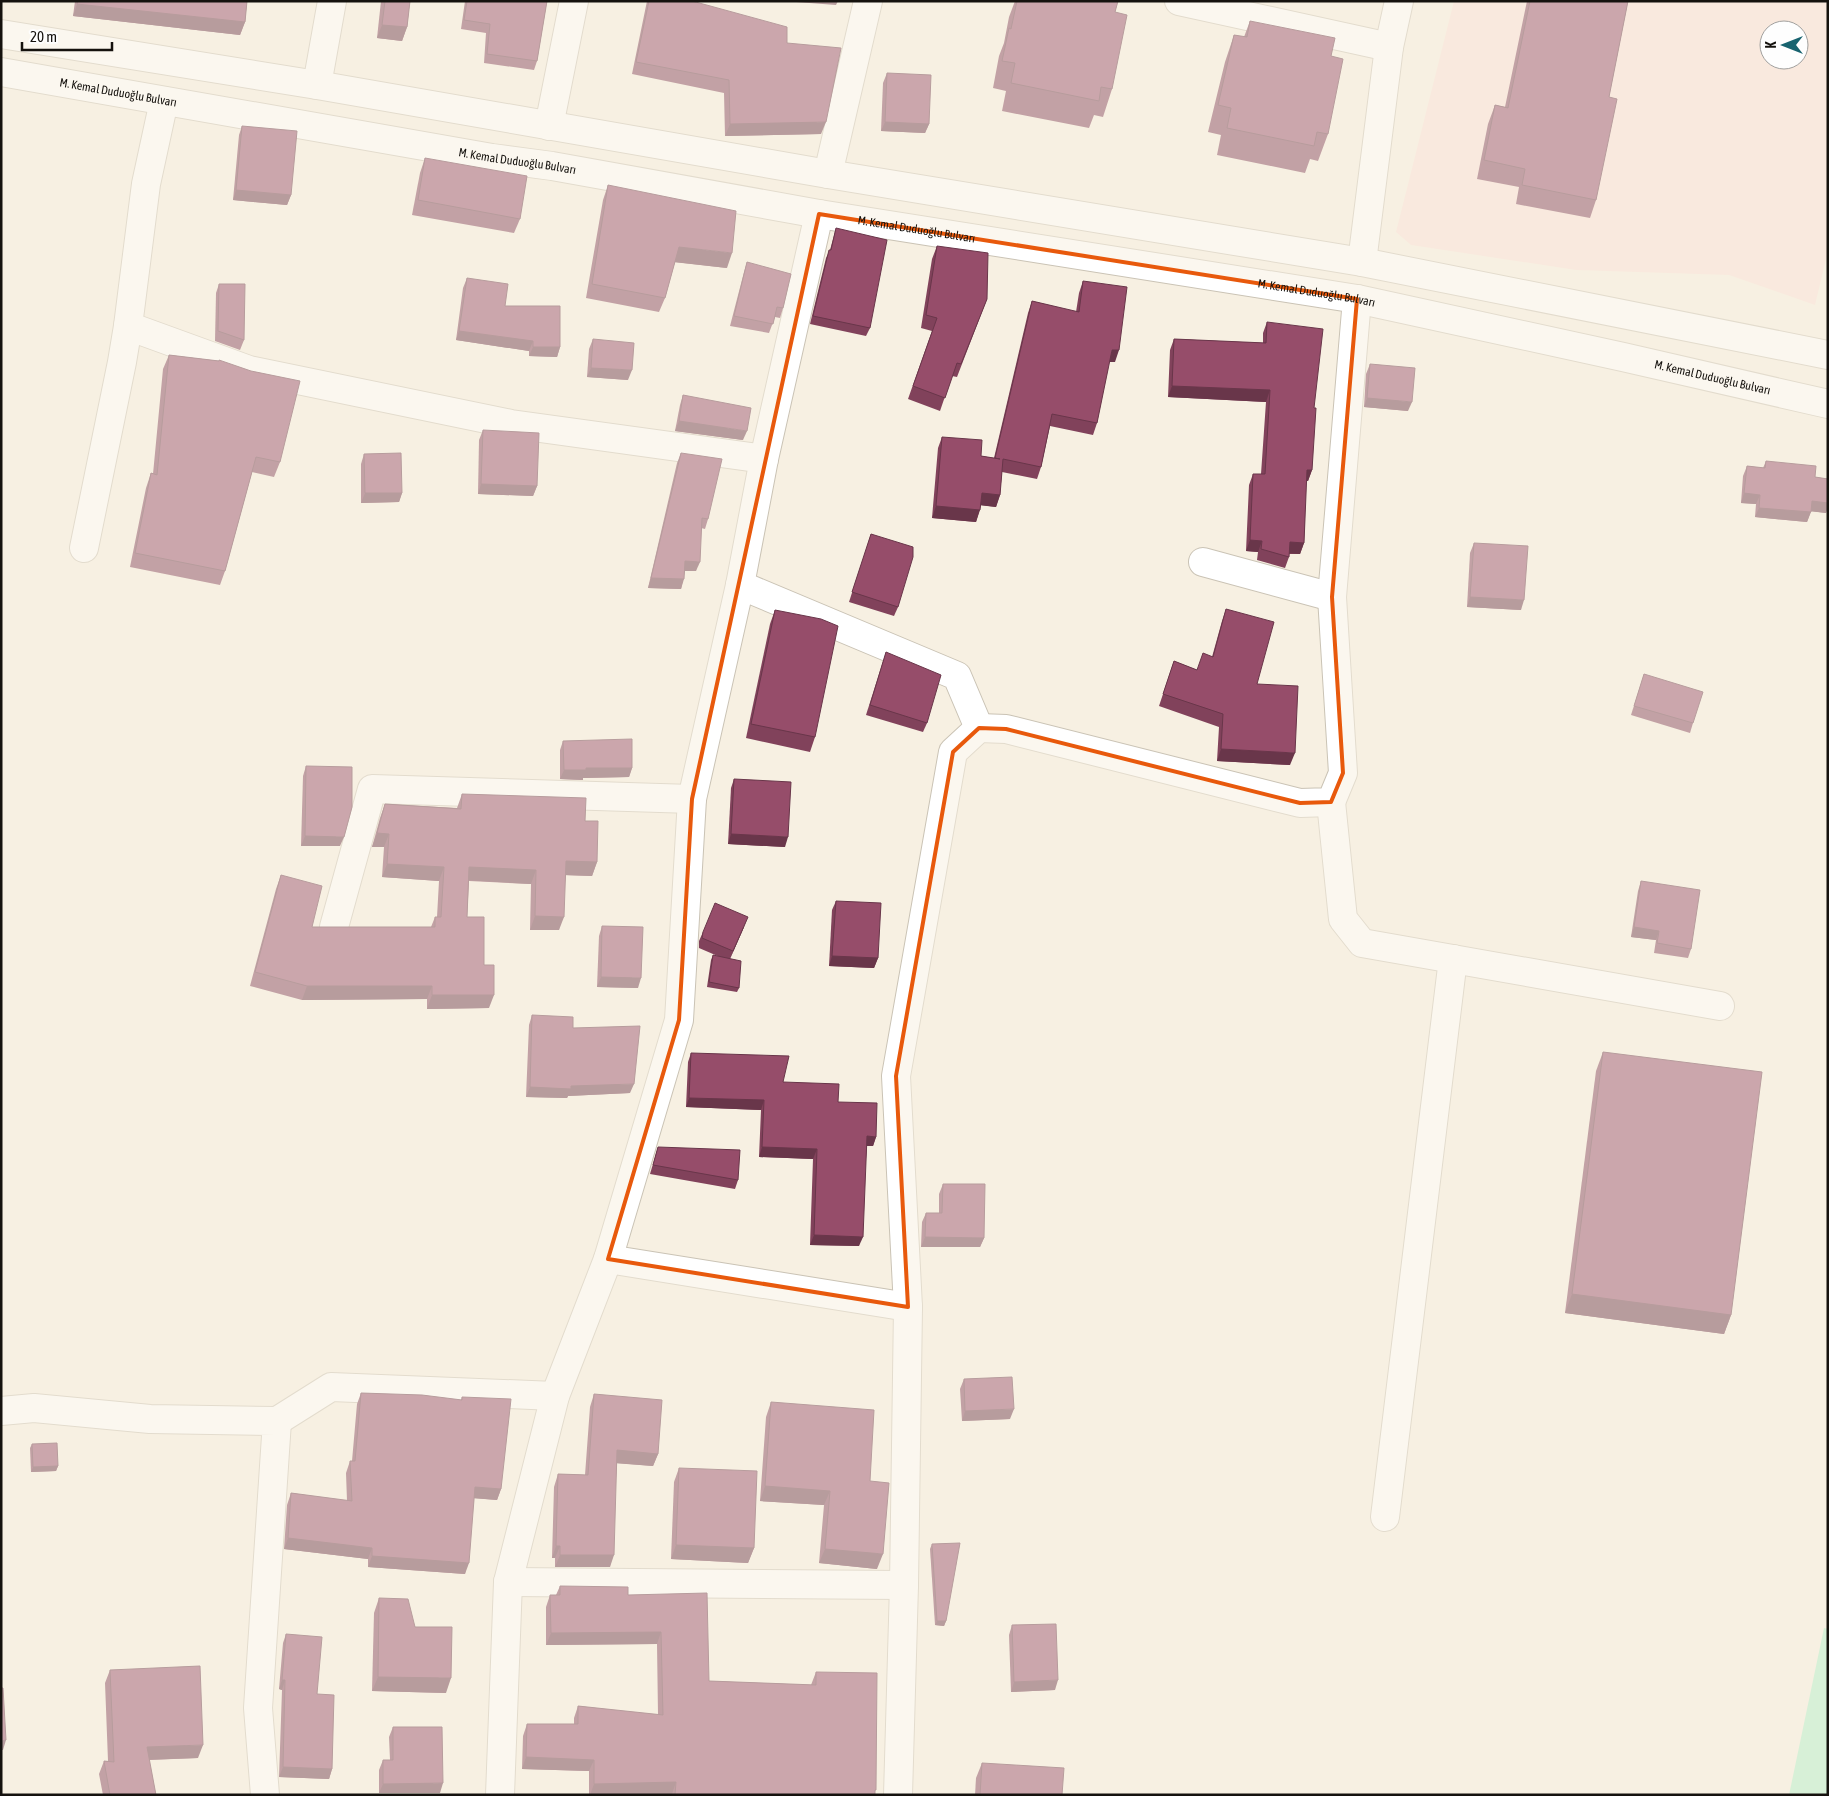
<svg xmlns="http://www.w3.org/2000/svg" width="1829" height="1796" font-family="'Asap Condensed',sans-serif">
	<rect width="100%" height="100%" fill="#f7f0e2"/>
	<path fill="#fae1d9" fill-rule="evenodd" d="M 1454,1 L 1828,1 L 1828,251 L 1815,305 L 1729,275 L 1576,270 L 1411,245 L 1396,232 ZM 1769,30 L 1799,30 L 1799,60 L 1769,60 Z"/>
	<polygon fill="#b0efcb" points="1824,1628 1828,1629 1828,1795 1789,1795"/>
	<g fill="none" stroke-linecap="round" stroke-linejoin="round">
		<defs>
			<g id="minor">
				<polyline points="1179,1 1389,47"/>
				<polyline points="317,85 332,1"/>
				<polyline points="164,101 146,184 128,326 249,370 511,424 764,459"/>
				<polyline points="549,126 574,1"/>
				<polyline points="828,174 868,1"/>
				<polyline points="1362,262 1389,47 1399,1"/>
				<polyline points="84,548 122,362 128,326"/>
				<polyline points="1203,562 1332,597"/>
				<polyline points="740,585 957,676 979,728"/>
				<polyline points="1331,802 1343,919 1362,943 1720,1006"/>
				<polyline points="334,927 372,789 692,799"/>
				<polyline points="608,1259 908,1307"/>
				<polyline points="1,1411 34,1408 150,1419 277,1421 258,1708 265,1795"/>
				<polyline points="277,1421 331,1387 555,1396"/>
				<polyline points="1385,1517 1453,959"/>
				<polyline points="508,1582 904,1585"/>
				<polyline points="500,1795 508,1582 555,1396 608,1259 679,1020 692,799 740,585 764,459 819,214"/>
				<polyline points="898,1795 904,1585 908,1307 896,1076 953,752 979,728 1006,729 1300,803 1331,802 1343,773 1332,597 1357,299"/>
			</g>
			<g id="tertiary">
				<polyline points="1,34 317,85 828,174 1362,262 1828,355"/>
				<path id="s1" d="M 1,72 L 492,158 L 552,166 L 819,214 L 1357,299 L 1623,357 L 1828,404"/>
			</g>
		</defs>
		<use href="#minor" stroke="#cac3b5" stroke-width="30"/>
		<use href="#tertiary" stroke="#cac3b5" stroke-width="30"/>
		<use href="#minor" stroke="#fff" stroke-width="28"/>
		<use href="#tertiary" stroke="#fff" stroke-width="28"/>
	</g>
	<g fill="#81425b">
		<polygon points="75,1 247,1 245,22 240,35 73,16"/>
		<polygon points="381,1 410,1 407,27 402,41 377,38"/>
		<polygon points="465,1 547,1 537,61 534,70 484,63 486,33 461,29"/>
		<polygon points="647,1 692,1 787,43 821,134 725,136 724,93 632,74"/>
		<polygon points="1015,1 1118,1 1115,12 1112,89 1103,117 1094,115 1089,128 1002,111 1006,91 993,88 999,56 1004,43 1009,17"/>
		<polygon points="1527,1 1628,1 1609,97 1596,200 1590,218 1516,204 1519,187 1477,179 1488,124 1495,105 1505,107"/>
		<polygon points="1250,21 1331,56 1328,134 1318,161 1310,159 1305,173 1217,155 1221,135 1208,132 1225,62 1234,35 1244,37"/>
		<polygon points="887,73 929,124 925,133 881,131 883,83"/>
		<polygon points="242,126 291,195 287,205 233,200 239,135"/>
		<polygon points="425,158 520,219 514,233 412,215 420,173"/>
		<polygon points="608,185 727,268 675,262 665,298 659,312 586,298 603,200"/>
		<polygon points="836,228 870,328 866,336 810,324 826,258 830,250"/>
		<polygon points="937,246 987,299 957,377 952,376 940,411 908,399 932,331 921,328 932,259"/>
		<polygon points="747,262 783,308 780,318 775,317 769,333 730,326 744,272"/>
		<polygon points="467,278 560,347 557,357 529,356 529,351 456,340 463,288"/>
		<polygon points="1083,281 1115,362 1109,362 1097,423 1093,435 1050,426 1041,467 1037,479 1002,472 1000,495 996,507 981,505 976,522 932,518 938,448 942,437 981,456 994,458 1028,313 1032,301 1076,312 1079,293"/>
		<polygon points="219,284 244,340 240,350 215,341 216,293"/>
		<polygon points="1267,322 1314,408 1312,470 1308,481 1306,481 1304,543 1300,554 1289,554 1289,557 1285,568 1257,560 1258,552 1246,551 1249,485 1253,474 1261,474 1266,402 1168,397 1170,350 1174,339 1263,343 1263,333"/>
		<polygon points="593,339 628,380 587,377 589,349"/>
		<polygon points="169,355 219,361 219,360 280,462 274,477 252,472 225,571 220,585 130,567 146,488 151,473 153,474 163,369"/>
		<polygon points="1370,364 1408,411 1364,407 1366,374"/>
		<polygon points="683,395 743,440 675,431 680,405"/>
		<polygon points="483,430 537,486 533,496 478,494 479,440"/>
		<polygon points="681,453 708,519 705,529 701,528 696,571 685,571 681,589 648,588 677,463"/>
		<polygon points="364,454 402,493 399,502 361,503 361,464"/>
		<polygon points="1766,461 1815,477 1828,479 1828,507 1826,513 1811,511 1807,522 1755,517 1756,504 1741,503 1743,476 1747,466 1763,468"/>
		<polygon points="871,534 898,607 894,616 849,602"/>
		<polygon points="1474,543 1521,610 1467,607 1470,553"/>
		<polygon points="1226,609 1257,684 1290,765 1217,761 1219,727 1159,706 1174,661 1197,670 1212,657 1222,621"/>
		<polygon points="775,610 815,737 810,752 746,738 770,624"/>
		<polygon points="886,652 927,723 923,732 866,715"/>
		<polygon points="1644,674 1693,723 1690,733 1631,715"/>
		<polygon points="563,741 632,768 629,777 583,778 583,780 560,779 560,750"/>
		<polygon points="306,766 340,846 301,846 303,776"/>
		<polygon points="734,779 785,847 728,844 731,788"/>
		<polygon points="462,794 585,821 597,862 592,876 566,875 559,930 530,930 531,884 469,881 467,917 484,965 489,1008 427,1009 427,999 302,1000 250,986 276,889 281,875 312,927 431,927 435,917 437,917 439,881 382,877 384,847 372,847 380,818 385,804 457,808"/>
		<polygon points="1641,881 1691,949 1688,958 1654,953 1656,940 1631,937 1638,891"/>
		<polygon points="836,901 878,958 874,968 829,966 832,910"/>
		<polygon points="602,926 638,988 597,987 599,936"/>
		<polygon points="744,927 730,959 739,988 737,992 707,987 711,960 713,955 720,957 699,948 699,941 703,932"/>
		<polygon points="532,1015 630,1093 568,1096 567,1098 526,1097 529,1025"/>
		<polygon points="1603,1052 1731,1315 1724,1334 1565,1313 1596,1071"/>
		<polygon points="691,1053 783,1082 838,1102 876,1137 873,1146 867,1146 859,1246 810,1245 813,1159 759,1157 761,1110 686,1107 688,1062"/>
		<polygon points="658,1147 738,1180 735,1189 650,1174"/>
		<polygon points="943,1184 984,1238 980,1247 921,1247 922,1222 926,1213 939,1213 939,1194"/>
		<polygon points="964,1379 1010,1419 962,1421 960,1389"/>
		<polygon points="361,1393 461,1400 462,1397 501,1489 497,1500 474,1498 465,1574 368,1567 368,1559 284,1549 287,1505 291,1493 347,1501 346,1473 350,1461 352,1461 357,1404"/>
		<polygon points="594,1394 658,1454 653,1466 617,1463 610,1567 555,1567 555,1558 552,1558 554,1487 558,1474 585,1475 590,1407"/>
		<polygon points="771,1402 870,1481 877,1569 819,1563 824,1505 760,1501 766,1417"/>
		<polygon points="32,1444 58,1466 56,1471 31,1472 30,1448"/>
		<polygon points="679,1468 754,1548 748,1563 671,1559 674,1482"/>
		<polygon points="932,1544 946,1621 944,1626 935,1625 930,1549"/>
		<polygon points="560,1586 628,1595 709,1681 811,1685 816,1672 875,1795 672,1795 672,1794 589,1795 589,1771 522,1769 523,1736 527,1724 574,1724 574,1718 578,1706 658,1715 657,1644 546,1645 546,1607 550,1595 556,1595"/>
		<polygon points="379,1598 415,1627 446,1693 372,1691 374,1613"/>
		<polygon points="1012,1625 1055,1690 1011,1692 1009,1635"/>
		<polygon points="286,1634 317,1694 332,1769 329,1779 279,1777 282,1690 279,1689 283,1643"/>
		<polygon points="110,1670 198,1758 149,1760 156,1795 103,1795 99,1774 104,1761 108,1761 105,1683"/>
		<polygon points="393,1727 440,1793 379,1793 379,1770 383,1760 390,1760 389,1737"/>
		<polygon points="982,1763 1062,1795 975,1795 976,1778"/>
	</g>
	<g fill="#69364a">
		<polygon points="783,1 838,1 836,5"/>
		<polygon points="77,4 245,22 240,35 73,16"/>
		<polygon points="382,25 407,27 402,41 377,38"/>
		<polygon points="826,122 821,134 725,136 730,124"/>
		<polygon points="885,122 929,124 925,133 881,131"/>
		<polygon points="236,190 291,195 287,205 233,200"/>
		<polygon points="679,247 732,253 727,268 673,262"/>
		<polygon points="459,331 533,341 529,351 456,340"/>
		<polygon points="533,347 560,347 557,357 529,356"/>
		<polygon points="1112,350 1119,350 1115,362 1108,362"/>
		<polygon points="591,368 632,370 628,380 587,377"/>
		<polygon points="1172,386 1270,390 1266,402 1168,397"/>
		<polygon points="1367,398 1412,402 1408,411 1364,407"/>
		<polygon points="679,421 747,431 743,440 675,431"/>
		<polygon points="1307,470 1312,470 1308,481 1303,481"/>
		<polygon points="481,484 537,486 533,496 478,494"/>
		<polygon points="365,493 402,493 399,502 361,503"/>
		<polygon points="982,493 1000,495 996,507 978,505"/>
		<polygon points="1744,493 1760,495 1756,504 1741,503"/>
		<polygon points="1812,501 1828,503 1828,507 1826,513 1808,511"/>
		<polygon points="936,506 980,510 976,522 932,518"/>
		<polygon points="1759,508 1811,512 1807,522 1755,517"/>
		<polygon points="1250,540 1262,541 1258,552 1246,551"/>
		<polygon points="1290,542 1304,543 1300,554 1286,553"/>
		<polygon points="685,561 700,562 696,571 681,571"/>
		<polygon points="651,578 684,579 681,589 648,588"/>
		<polygon points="1470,597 1524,600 1521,610 1467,607"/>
		<polygon points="1221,749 1295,753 1290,765 1217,761"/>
		<polygon points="586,768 632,768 629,777 583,778 583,780 560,779 564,770"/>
		<polygon points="377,833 389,834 384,847 372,847"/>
		<polygon points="731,834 788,837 785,847 728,844"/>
		<polygon points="305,836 344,837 340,846 301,846"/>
		<polygon points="566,861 597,862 592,876 561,875"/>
		<polygon points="387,864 444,867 439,881 382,877"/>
		<polygon points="469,867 536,870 531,884 464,880"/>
		<polygon points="535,916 564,917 559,930 530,930"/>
		<polygon points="748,917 744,927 729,961 733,951"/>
		<polygon points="1634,927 1659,931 1656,940 1631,937"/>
		<polygon points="832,956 878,958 874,968 829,966"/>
		<polygon points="601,977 641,978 638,988 597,987"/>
		<polygon points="307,986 432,986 427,999 302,1000"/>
		<polygon points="432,995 494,995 489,1008 427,1009"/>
		<polygon points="634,1084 630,1093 568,1096 567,1098 526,1097 530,1087"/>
		<polygon points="689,1098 764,1100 761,1110 686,1107"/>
		<polygon points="867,1136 876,1137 873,1146 864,1146"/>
		<polygon points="762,1147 817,1149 813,1159 759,1157"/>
		<polygon points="814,1235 863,1237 859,1246 810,1245"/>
		<polygon points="925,1237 984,1238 980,1247 921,1247"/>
		<polygon points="1572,1294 1731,1315 1724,1334 1565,1313"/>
		<polygon points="1014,1409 1010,1419 962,1421 965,1411"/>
		<polygon points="617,1450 658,1454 653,1466 613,1463"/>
		<polygon points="58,1466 56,1471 31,1472 33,1467"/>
		<polygon points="765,1486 830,1491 824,1505 760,1501"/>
		<polygon points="475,1487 501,1489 497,1500 471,1498"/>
		<polygon points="288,1538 372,1548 368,1559 284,1549"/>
		<polygon points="676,1545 754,1548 748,1563 671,1559"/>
		<polygon points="556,1546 560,1546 555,1558 552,1558"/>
		<polygon points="825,1549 883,1554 877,1569 819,1563"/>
		<polygon points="560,1555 614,1555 610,1567 555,1567"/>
		<polygon points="372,1556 469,1563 465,1574 368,1567"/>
		<polygon points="937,1621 946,1621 944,1626 935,1625"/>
		<polygon points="661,1632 657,1644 546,1645 551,1633"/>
		<polygon points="378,1677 451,1678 446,1693 372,1691"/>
		<polygon points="282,1680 285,1680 282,1690 279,1689"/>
		<polygon points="1058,1680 1055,1690 1011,1692 1014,1682"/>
		<polygon points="6,1740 3,1750 1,1750 1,1741"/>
		<polygon points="203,1745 198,1758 142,1760 147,1747"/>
		<polygon points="526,1757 594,1760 589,1771 522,1769"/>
		<polygon points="283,1767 332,1769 329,1779 279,1777"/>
		<polygon points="676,1782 672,1794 590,1795 594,1784"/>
		<polygon points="443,1783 440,1793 379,1793 383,1784"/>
	</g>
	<g fill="#964d6a" stroke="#69364a">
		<polygon points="78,1 247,1 245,22 77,4"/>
		<polygon points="385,1 410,1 407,27 382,25"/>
		<polygon points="467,1 547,1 537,61 487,54 490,24 464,20"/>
		<polygon points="649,1 692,1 787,27 787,43 841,48 826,122 730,124 729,80 636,62"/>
		<polygon points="1017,1 1118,1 1115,12 1127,15 1112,89 1101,87 1099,101 1011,83 1015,63 1002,61 1009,28 1011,29"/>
		<polygon points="1530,1 1628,1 1609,97 1617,99 1596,200 1522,185 1525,169 1484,160 1495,105 1508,108"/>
		<polygon points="1250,21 1335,38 1331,56 1343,59 1328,134 1317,132 1314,146 1227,128 1231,108 1218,105 1234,35 1247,37"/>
		<polygon points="887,73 931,75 929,124 885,122"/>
		<polygon points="242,126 297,131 291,195 236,190"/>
		<polygon points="425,158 527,176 520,219 418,200"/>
		<polygon points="608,185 736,211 732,253 679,247 665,298 592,284"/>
		<polygon points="836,228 887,240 870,328 813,316 829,250 831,250"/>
		<polygon points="937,246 988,253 987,299 961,364 957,363 945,398 913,386 937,318 926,315"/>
		<polygon points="747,262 791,274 783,308 777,307 773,324 734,316"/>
		<polygon points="467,278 508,284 505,306 560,306 560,347 533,347 533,341 459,331"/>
		<polygon points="1083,281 1127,287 1119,350 1112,350 1097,423 1052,414 1041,467 1003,459 1000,495 982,493 980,510 936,506 942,437 982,440 981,456 1000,459 995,458 1032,301 1079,312"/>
		<polygon points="219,284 245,284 244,340 218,331"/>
		<polygon points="1267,322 1323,329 1314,408 1316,408 1312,470 1307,470 1304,543 1290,542 1289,557 1261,549 1262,541 1250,540 1253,474 1265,474 1270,390 1172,386 1174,339 1266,343"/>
		<polygon points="593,339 634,343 632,370 591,368"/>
		<polygon points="169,355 219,361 219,360 251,371 300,381 280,462 256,457 225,571 135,553 151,473 157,475"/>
		<polygon points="1370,364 1415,368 1412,402 1367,398"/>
		<polygon points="683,395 751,408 747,431 679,421"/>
		<polygon points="483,430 539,433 537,486 481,484"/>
		<polygon points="401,453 402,493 365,493 364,454"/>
		<polygon points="681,453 722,459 708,519 702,518 700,562 685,561 684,579 651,578"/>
		<polygon points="1766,461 1816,466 1815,477 1828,479 1828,503 1812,501 1811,512 1759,508 1760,495 1744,493 1747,466 1765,468"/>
		<polygon points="871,534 913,547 913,557 898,607 852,592"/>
		<polygon points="1474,543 1528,546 1524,600 1470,597"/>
		<polygon points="1226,609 1274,622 1257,684 1298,686 1295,753 1221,749 1223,714 1163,694 1174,661 1197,670 1203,653 1213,657"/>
		<polygon points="775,610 821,619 838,626 815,737 751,724"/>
		<polygon points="886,652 941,675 927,723 870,705"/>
		<polygon points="1644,674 1703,692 1693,723 1634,706"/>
		<polygon points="632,739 632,768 586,768 586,770 564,770 563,741"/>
		<polygon points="306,766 352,767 352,807 344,837 305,836"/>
		<polygon points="734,779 791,782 788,837 731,834"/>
		<polygon points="462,794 586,798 585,821 598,821 597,862 566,861 564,917 535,916 536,870 469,867 467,917 484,917 484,965 494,965 494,995 432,995 432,986 307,986 255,972 281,875 322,886 312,927 435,927 435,917 441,917 444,867 387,864 389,834 377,833 385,804 461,809"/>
		<polygon points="1641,881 1700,890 1691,949 1657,943 1659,931 1634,927"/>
		<polygon points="836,901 881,903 878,958 832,956"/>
		<polygon points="715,903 748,917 733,951 702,938 703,932"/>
		<polygon points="602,926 643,927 641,978 601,977"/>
		<polygon points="713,955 741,961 739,988 709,982"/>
		<polygon points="532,1015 573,1017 573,1028 640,1026 634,1084 571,1086 571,1089 530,1087"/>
		<polygon points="1603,1052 1762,1072 1731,1315 1572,1294"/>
		<polygon points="691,1053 789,1056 783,1082 839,1084 838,1102 877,1103 876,1137 867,1136 863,1237 814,1235 817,1149 762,1147 764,1100 689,1098"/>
		<polygon points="658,1147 740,1150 738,1180 653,1165"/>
		<polygon points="943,1184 985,1184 984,1238 925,1237 926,1213 942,1213"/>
		<polygon points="1012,1377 1014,1409 965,1411 964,1379"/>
		<polygon points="361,1393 422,1395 462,1400 462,1397 511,1399 501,1489 475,1487 469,1563 372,1556 372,1548 288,1538 291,1493 352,1501 350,1461 355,1461"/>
		<polygon points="594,1394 662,1400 658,1454 617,1450 614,1555 560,1555 560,1546 556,1546 558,1474 588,1475"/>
		<polygon points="771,1402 874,1410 870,1481 889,1483 883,1554 825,1549 830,1491 765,1486"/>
		<polygon points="57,1443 58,1466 33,1467 32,1444"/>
		<polygon points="679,1468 757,1471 754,1548 676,1545"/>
		<polygon points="960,1543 946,1621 937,1621 932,1544"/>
		<polygon points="560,1586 628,1587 628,1595 707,1593 709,1681 816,1685 816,1672 877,1673 876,1790 875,1790 875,1795 675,1795 676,1782 594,1784 594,1760 526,1757 527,1724 578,1724 578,1706 663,1715 661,1632 551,1633 550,1595 560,1595"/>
		<polygon points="379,1598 408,1599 415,1627 452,1627 451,1678 378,1677"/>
		<polygon points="1056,1624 1058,1680 1014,1682 1012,1625"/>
		<polygon points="286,1634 322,1637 317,1694 334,1695 332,1769 283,1767 285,1680 282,1680"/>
		<polygon points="200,1666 203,1745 147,1747 156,1795 110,1795 104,1761 114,1762 110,1670"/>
		<polygon points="1,1688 3,1688 6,1740 1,1741"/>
		<polygon points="393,1727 442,1727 443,1783 383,1784 383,1760 393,1760"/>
		<polygon points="982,1763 1064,1768 1062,1795 980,1795"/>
	</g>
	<path d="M0 0H1829V1796H0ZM 819,214 L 1357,299 L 1332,597 L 1343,773 L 1331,802 L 1300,803 L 1006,729 L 979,728 L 953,752 L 896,1076 L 908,1307 L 608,1259 L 679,1020 L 692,799 Z" fill="#f7f0e2" fill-opacity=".55" fill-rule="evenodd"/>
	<path fill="none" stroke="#e8590c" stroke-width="4" stroke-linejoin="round" d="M 819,214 L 1357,299 L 1332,597 L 1343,773 L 1331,802 L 1300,803 L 1006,729 L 979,728 L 953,752 L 896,1076 L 908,1307 L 608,1259 L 679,1020 L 692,799 Z"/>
	<g text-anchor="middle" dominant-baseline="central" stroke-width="4.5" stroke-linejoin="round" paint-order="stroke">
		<g font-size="12" fill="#15120e" stroke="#fefefe">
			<text stroke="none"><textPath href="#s1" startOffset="119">M. Kemal Duduoğlu Bulvarı</textPath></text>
			<text stroke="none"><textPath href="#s1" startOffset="524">M. Kemal Duduoğlu Bulvarı</textPath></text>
			<text stroke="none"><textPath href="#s1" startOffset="929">M. Kemal Duduoğlu Bulvarı</textPath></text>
			<text stroke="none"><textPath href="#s1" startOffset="1334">M. Kemal Duduoğlu Bulvarı</textPath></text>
			<text stroke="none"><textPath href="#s1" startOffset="1739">M. Kemal Duduoğlu Bulvarı</textPath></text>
		</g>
	</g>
	<rect width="1829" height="1796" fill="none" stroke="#15120e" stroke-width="5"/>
	<g transform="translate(1784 45) rotate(270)"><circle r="24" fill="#fefefe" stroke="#a1a09e"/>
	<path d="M0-4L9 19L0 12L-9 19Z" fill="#18636f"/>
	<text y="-8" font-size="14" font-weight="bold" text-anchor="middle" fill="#15120e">K</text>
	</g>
	<path d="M22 42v8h90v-8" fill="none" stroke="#15120e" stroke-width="2.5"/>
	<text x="30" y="42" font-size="15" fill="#15120e" stroke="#fefefe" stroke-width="4" paint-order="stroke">20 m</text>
</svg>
